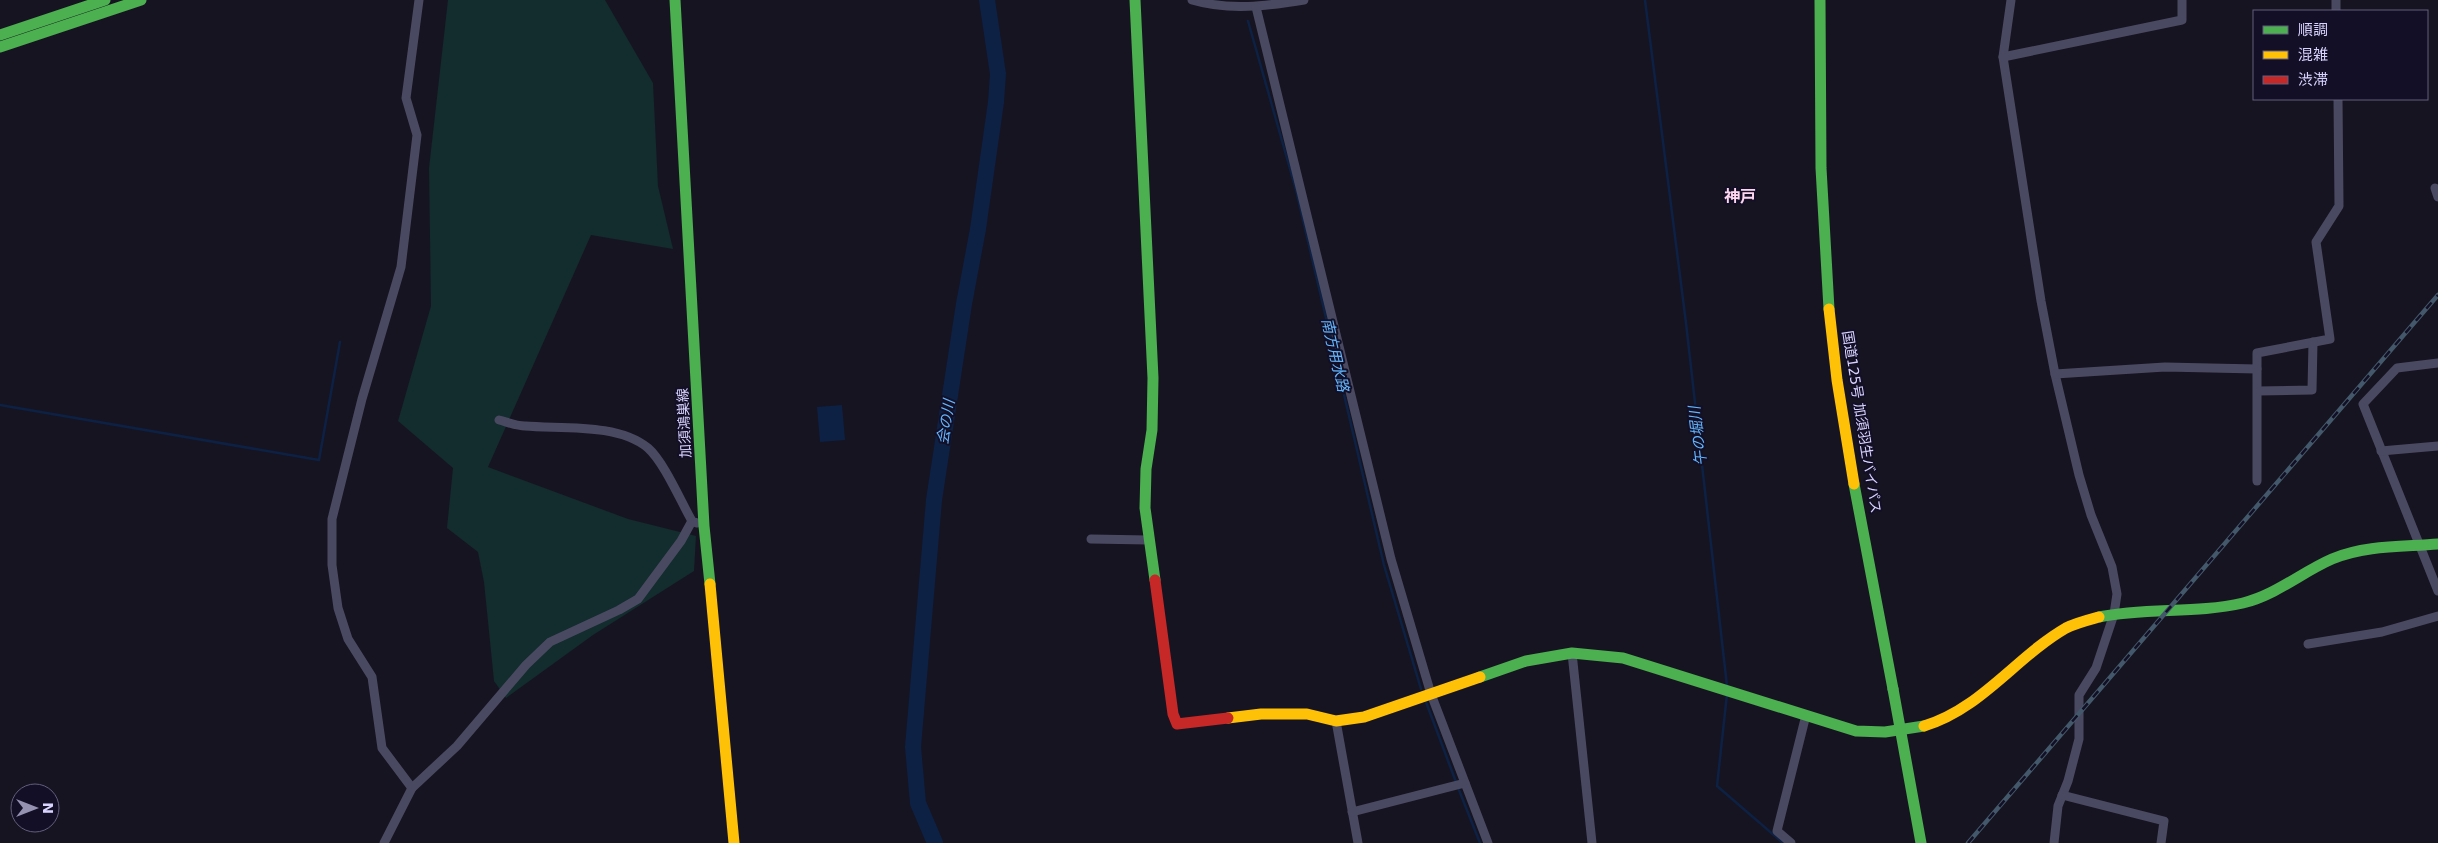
<svg xmlns="http://www.w3.org/2000/svg" width="2438" height="843" font-family="'DejaVu Sans','Noto Sans JP',sans-serif">
	<rect width="100%" height="100%" fill="#161421"/>
	<polygon fill="#132c2d" points="448,0 605,0 653,83 658,186 673,249 591,235 488,467 628,519 696,536 694,571 593,635 506,698 494,681 484,582 478,552 447,528 453,468 398,421 431,306 429,168"/>
	<polygon fill="#0d2144" points="842,405 845,440 820,442 817,407"/>
	<g fill="none" stroke-linecap="round" stroke-linejoin="round">
		<g stroke="#0d2144" stroke-width="2.5">
			<polyline points="1645,0 1686,323 1727,686"/>
			<polyline points="1248,21 1296,190 1384,565 1421,689"/>
			<polyline points="0,405 319,460 340,342"/>
			<polyline points="1727,694 1717,786 1783,843"/>
			<polyline points="1426,702 1456,782"/>
			<polyline points="1459,790 1480,843"/>
		</g>
		<polyline stroke="#0d2144" stroke-width="16" points="935,843 918,803 913,747 934,500 964,304 978,229 996,102 998,74 987,0"/>
		<g stroke="#4a4962" stroke-width="9">
			<path d="M 1192,0 C 1229,11 1267,6 1304,0"/>
			<polyline points="2011,0 2003,57 2041,301 2055,374 2079,475 2091,515 2112,567 2117,594 2114,614 2096,668 2079,695 2079,739 2068,781 2058,806 2054,843"/>
			<polyline points="2336,0 2336,11"/>
			<polyline points="1256,7 1391,559 1431,694 1488,843"/>
			<polyline points="2003,57 2182,20 2182,0"/>
			<polyline points="2435,188 2438,197"/>
			<polyline points="2438,363 2397,368 2363,404 2438,591"/>
			<polyline points="2055,374 2165,367 2257,369 2257,353 2330,339 2316,242 2339,206 2338,99"/>
			<polyline points="2258,391 2312,390 2313,342"/>
			<path d="M 499,420 C 507,422 516,426 525,426 C 562,429 618,423 648,448 C 664,462 681,502 692,521 L 697,523"/>
			<polyline points="2381,451 2438,446"/>
			<polyline points="2257,481 2257,369"/>
			<polyline points="1091,539 1148,540"/>
			<polyline points="2308,644 2382,632 2438,616"/>
			<polyline points="1572,653 1592,843"/>
			<polyline points="1336,721 1358,843"/>
			<polyline points="412,788 382,748 372,677 348,639 338,608 332,565 332,519 362,399 401,267 417,135 406,98 419,0"/>
			<polyline points="2062,795 2164,821 2161,843"/>
			<polyline points="1352,812 1465,783"/>
			<polyline points="384,843 412,788 457,746 526,665 550,642 619,610 638,599 681,541 692,521"/>
			<polyline points="1791,843 1777,831 1806,715"/>
		</g>
		<g stroke="#4caf50" stroke-width="11">
			<polyline points="675,0 704,526 710,584"/>
			<polyline points="1135,0 1153,378 1152,430 1146,469 1145,508 1155,580"/>
			<polyline points="1820,0 1821,168 1829,309"/>
			<polyline points="0,35 105,0"/>
			<polyline points="0,47 141,0"/>
			<polyline points="1854,484 1893,689"/>
			<path d="M 2099,617 C 2146,607 2196,614 2243,603 C 2276,595 2302,572 2332,559 C 2366,545 2403,547 2438,544"/>
			<polyline points="1480,677 1526,661 1572,653 1623,658 1856,731 1885,732 1924,726"/>
		</g>
		<g stroke="#ffc107" stroke-width="11">
			<polyline points="1829,309 1837,380 1854,484"/>
			<polyline points="710,584 734,843"/>
			<polyline points="1228,718 1261,714 1307,714 1336,721 1364,717 1480,677"/>
			<path d="M 1924,726 C 1981,709 2016,657 2066,628 C 2076,623 2088,620 2099,617"/>
		</g>
		<polyline stroke="#c62828" stroke-width="11" points="1155,580 1173,714 1177,724 1228,718"/>
		<defs>
			<polyline id="rail" points="1968,843 2438,295"/>
		</defs>
		<use href="#rail" stroke="#43596b" stroke-width="4.5"/>
		<use href="#rail" stroke="#130f26" stroke-width="2.5" stroke-dasharray="8" stroke-linecap="butt"/>
		<polyline stroke="#4caf50" stroke-width="11" points="1893,689 1921,843"/>
	</g>
	<g text-anchor="middle" dominant-baseline="central" stroke-width="4" stroke-linejoin="round" paint-order="stroke">
		<g font-size="14" fill="#d9d4ff" stroke="#130f26">
			<text transform="translate(1862 422) rotate(81)">国道125号 加須羽生バイパス</text>
			<text transform="translate(684 423) rotate(-93)">加須鴻巣線</text>
		</g>
		<g font-size="15" font-style="italic" fill="#62b6ff" stroke="#130f26">
			<text transform="translate(1335 355) rotate(77)">南方用水路</text>
			<text transform="translate(946 422) rotate(-81)">会の川</text>
			<text transform="translate(1698 436) rotate(-97)">午の堀川</text>
		</g>
		<g font-size="16" font-weight="bold" fill="#ffd6f0" stroke="#130f26">
			<text x="1740" y="196">神戸</text>
		</g>
	</g>
	<rect x="2253" y="10" width="175" height="90" fill="#130f26" stroke="#625e7d"/>
	<rect x="2263" y="26" width="25" height="8" fill="#4caf50" stroke="#625e7d"/>
	<text x="2298" y="35" font-size="15" fill="#d9d4ff">順調</text>
	<rect x="2263" y="51" width="25" height="8" fill="#ffc107" stroke="#625e7d"/>
	<text x="2298" y="60" font-size="15" fill="#d9d4ff">混雑</text>
	<rect x="2263" y="76" width="25" height="8" fill="#c62828" stroke="#625e7d"/>
	<text x="2298" y="85" font-size="15" fill="#d9d4ff">渋滞</text>
	<g transform="translate(35 808) rotate(90)"><circle r="24" fill="#130f26" stroke="#625e7d"/>
	<path d="M0-4L9 19L0 12L-9 19Z" fill="#9591b1"/>
	<text y="-8" font-size="14" font-weight="bold" text-anchor="middle" fill="#d9d4ff">N</text>
	</g>
</svg>
